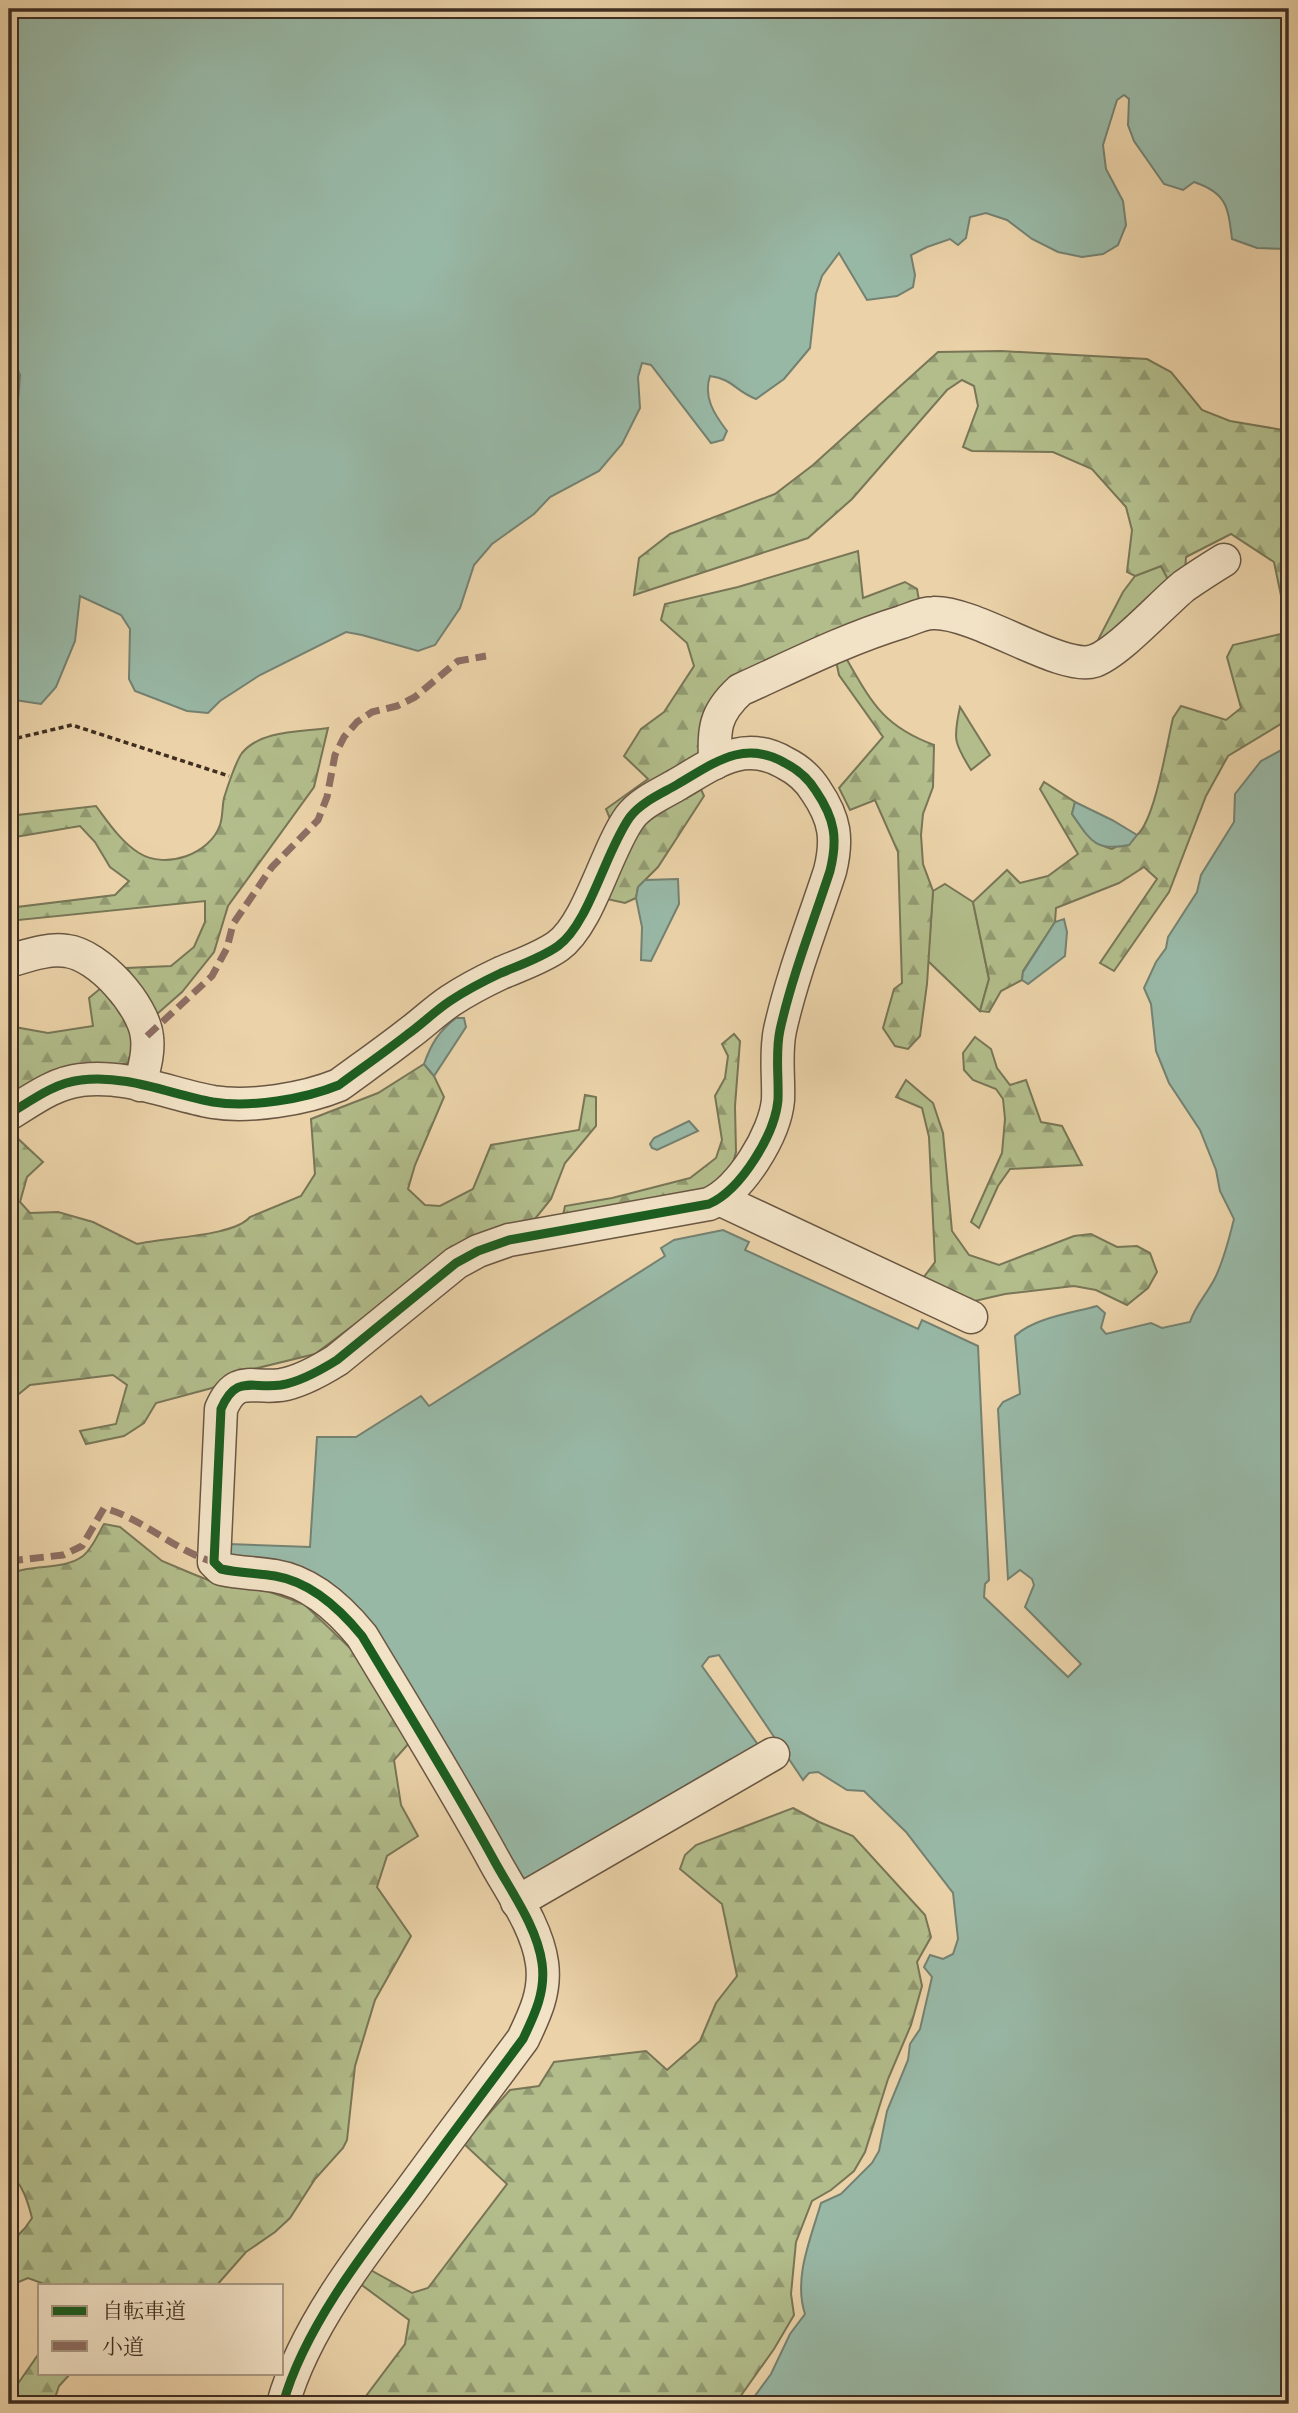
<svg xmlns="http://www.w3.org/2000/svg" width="1298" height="2413" font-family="Vollkorn,'Noto Serif JP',serif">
	<defs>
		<pattern id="forest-firs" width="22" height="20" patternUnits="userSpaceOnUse" patternTransform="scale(1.75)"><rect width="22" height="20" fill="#b2bd8b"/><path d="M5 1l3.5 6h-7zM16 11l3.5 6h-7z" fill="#929a71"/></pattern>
	</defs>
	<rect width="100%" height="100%" fill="#ebd2a8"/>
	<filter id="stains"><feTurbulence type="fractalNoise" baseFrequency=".00286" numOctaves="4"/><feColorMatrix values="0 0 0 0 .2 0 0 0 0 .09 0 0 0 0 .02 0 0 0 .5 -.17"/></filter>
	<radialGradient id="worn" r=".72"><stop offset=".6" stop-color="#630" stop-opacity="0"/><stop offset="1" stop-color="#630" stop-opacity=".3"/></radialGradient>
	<g fill="#b2bd8b" stroke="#787656" stroke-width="2">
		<polygon points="1161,566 1171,585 1105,645 1098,640 1123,592 1135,576"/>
		<path d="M 960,707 L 990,755 L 971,770 C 954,743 953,739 960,707 Z"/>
		<polygon points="945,884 973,902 989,979 980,1011 928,961 933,891"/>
	</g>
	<g fill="url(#forest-firs)" stroke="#787656" stroke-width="2">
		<path d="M 1001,351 L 1147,359 L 1171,372 L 1202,410 L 1230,421 L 1289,431 L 1289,719 L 1228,756 L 1206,796 L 1169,892 L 1114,971 L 1100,963 L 1157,879 L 1144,867 L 1119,883 L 1056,908 L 1055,922 L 1023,971 L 1022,980 L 1001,991 L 989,1012 L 980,1011 L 989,979 L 973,902 L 1007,870 L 1020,883 L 1048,876 L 1078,854 L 1040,789 L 1044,782 L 1075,802 L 1072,814 C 1084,831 1092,844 1112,849 C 1120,844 1130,840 1137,835 C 1155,820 1167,743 1173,718 L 1181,706 L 1226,720 L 1241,708 L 1227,657 L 1233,645 L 1285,633 L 1284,610 L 1274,562 L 1231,534 L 1186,557 L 1185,572 L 1171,585 L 1161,566 L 1135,576 L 1127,572 L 1132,530 L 1126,507 L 1092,469 L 1053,452 L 972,451 L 963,447 L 978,406 L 974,386 L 962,380 L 947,390 L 852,499 L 808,538 L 634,595 L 639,558 L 670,534 L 775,494 L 813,465 L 938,352 Z"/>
		<polygon points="858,551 863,598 905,582 917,589 920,606 745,677 703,759 611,821 606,809 648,779 624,756 641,729 664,712 694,666 687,643 661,620 665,604 738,587"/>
		<path d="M 846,658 C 872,703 883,726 934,745 L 933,787 L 923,814 L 921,835 L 923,864 L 933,891 L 927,984 L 920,1036 L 908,1049 L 895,1046 L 883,1028 L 894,989 L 902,983 L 898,852 L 875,800 L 850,810 L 839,788 L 883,737 L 839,675 L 836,661 Z"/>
		<path d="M 328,728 L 314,787 L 228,906 L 214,952 L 182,992 L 157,1014 L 127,968 L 171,966 L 194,947 L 205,922 L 205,901 L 9,921 L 9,908 L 115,895 L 129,881 L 110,867 L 95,842 L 80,826 L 9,838 L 9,816 L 96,806 C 108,822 121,842 139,853 C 166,870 210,854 220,825 C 223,816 222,807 224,798 C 227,788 236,761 242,753 C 261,730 300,732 328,728 Z"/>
		<polygon points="699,785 704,796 658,867 638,887 636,898 625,903 607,899 613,868 648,817"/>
		<polygon points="101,988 118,1006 134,1040 128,1063 43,1078 9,1097 9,1026 48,1033 93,1026 89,998"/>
		<polygon points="734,1034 740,1041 735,1106 736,1152 729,1177 700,1193 562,1220 565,1206 612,1198 690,1178 716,1158 722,1140 715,1096 725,1078 728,1056 722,1044"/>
		<polygon points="975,1037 991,1049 997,1068 1010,1085 1026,1080 1041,1122 1062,1126 1082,1165 1010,1169 998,1186 979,1228 971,1222 1002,1153 1005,1119 1003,1099 996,1089 973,1080 964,1070 963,1053"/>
		<path d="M 424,1064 L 434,1076 L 444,1097 L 415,1165 L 408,1189 L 425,1205 L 440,1206 L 473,1189 L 491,1145 L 579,1130 L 585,1095 L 596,1097 L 596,1126 L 565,1163 L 551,1199 L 530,1225 L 451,1247 L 411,1282 L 315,1354 L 237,1373 L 212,1388 L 156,1403 L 144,1423 L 124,1436 L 86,1444 L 80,1431 L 116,1424 L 127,1385 L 113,1375 L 30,1385 L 9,1402 L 9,1136 L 13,1134 L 43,1162 L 27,1177 L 20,1202 L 30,1213 L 58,1212 L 93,1222 L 137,1244 C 164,1237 233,1237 250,1217 L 301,1196 L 315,1174 L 311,1119 L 378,1093 Z"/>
		<polygon points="906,1080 933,1103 943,1133 952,1231 969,1255 999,1265 1074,1236 1091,1234 1117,1247 1137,1246 1150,1253 1157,1272 1148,1288 1127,1305 1096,1290 1074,1286 1005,1294 966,1303 921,1281 935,1262 929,1137 922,1108 896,1097"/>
		<path d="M 104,1524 L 120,1527 L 162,1561 L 193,1574 L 223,1586 L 267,1591 L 304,1604 L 372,1669 L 410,1742 L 394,1760 L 401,1805 L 418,1836 L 387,1856 L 377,1887 L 411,1936 L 375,2000 L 355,2066 L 347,2140 L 343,2148 L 315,2179 L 290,2218 L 275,2232 L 246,2252 L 217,2285 L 47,2285 L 28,2278 L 9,2286 L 9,2245 L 25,2228 L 32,2218 C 28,2202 22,2182 9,2174 L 9,1575 C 31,1563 63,1571 83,1556 C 92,1549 98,1534 104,1524 Z"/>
		<polygon points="793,1808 819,1822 853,1836 925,1915 931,1937 917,1962 922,1986 911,2025 888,2079 865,2152 854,2171 831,2190 812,2201 796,2242 791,2294 794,2315 774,2349 735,2404 360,2404 405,2344 409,2320 359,2283 367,2268 412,2293 428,2288 507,2184 463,2143 510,2090 539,2086 554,2062 646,2051 667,2070 700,2041 716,2003 737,1976 722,1904 680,1869 685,1855 696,1845"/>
		<polygon points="40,2352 40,2373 71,2373 59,2386 53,2404 18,2404 17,2385"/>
	</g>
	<g fill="#98b8a6" stroke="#748171" stroke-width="2">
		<path d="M 9,9 L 1289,9 L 1289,249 L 1257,248 L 1232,239 C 1228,207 1227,193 1194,182 L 1183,190 L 1164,184 L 1134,141 L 1128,125 L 1129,99 L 1124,95 L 1117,100 L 1103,145 L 1106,169 L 1123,201 L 1126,225 L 1118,245 L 1103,254 L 1082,257 L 1058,252 L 1032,239 L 1007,220 L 986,213 L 970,217 L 966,238 L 958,245 L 950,239 L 927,247 L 911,255 L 915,275 L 913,287 L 897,296 L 867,300 L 839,253 L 822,276 L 816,294 L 810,348 L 784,379 L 756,399 C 735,391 733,379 710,376 C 703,397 714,414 727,431 L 723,440 L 711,443 L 651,365 L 642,363 L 638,377 L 640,408 L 622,444 L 599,471 L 550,497 L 534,514 L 492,544 L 474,565 L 460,608 L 435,645 L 418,651 L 362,635 L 346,632 L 260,675 L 220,701 L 208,713 L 187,711 L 135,691 L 129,679 L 130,629 L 121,615 L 80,596 L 75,641 L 56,687 L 41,704 L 15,700 L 9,688 L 9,431 L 18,401 L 20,375 L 9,350 Z"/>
		<path d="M 1289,746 L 1289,2404 L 749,2404 L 771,2374 L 790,2334 L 805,2314 C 793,2278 811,2238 821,2203 L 841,2194 L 872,2163 L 879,2151 L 887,2111 L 908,2060 L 910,2044 L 920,2029 L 932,1977 L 924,1967 L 930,1955 L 943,1959 L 953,1954 L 958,1939 L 953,1893 L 906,1832 L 864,1791 L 847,1790 L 818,1772 L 809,1773 L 803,1780 L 719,1655 L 709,1657 L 702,1666 L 761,1749 L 736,1764 L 731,1759 L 518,1883 L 331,1584 L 316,1574 L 235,1559 L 228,1553 L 229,1544 L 310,1547 L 317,1437 L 356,1437 L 421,1396 L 429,1406 L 665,1256 L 661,1248 L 674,1240 L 723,1230 L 749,1242 L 745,1250 L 918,1329 L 922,1320 L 978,1346 L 989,1580 L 985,1584 L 984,1597 L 1068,1677 L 1081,1664 L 1025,1607 L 1034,1585 L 1032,1579 L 1020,1570 L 1008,1579 L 998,1409 L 1003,1402 L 1020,1394 L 1015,1336 C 1034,1318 1072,1313 1097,1306 L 1105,1313 L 1101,1328 L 1106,1334 L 1151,1323 L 1162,1328 L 1190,1322 C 1195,1306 1207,1294 1215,1278 C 1224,1260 1229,1239 1234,1219 L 1220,1191 L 1216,1170 L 1200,1130 L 1169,1083 L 1156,1051 L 1151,1004 L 1144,988 L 1156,962 L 1166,948 L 1168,937 L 1197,892 L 1201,875 L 1234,822 L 1235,794 L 1261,761 Z"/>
		<path d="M 1075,802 L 1112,820 L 1137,835 L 1129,845 C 1095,852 1090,840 1072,814 Z"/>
		<polygon points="678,879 679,904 651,961 641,960 642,927 636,898 638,887 645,880"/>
		<polygon points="1064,919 1067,932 1065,956 1028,984 1022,980 1023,972 1055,922"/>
		<path d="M 456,1018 L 464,1018 L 466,1027 L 434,1076 L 424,1064 C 431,1044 439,1031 456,1018 Z"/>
		<polygon points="689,1121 698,1131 657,1150 652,1148 650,1144 654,1138"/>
	</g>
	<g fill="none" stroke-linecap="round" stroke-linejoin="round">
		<defs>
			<g id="minor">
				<path d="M 715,763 C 714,729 714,714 740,690 C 793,666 846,639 902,622 C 911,619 923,613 933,613 C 975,611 1062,672 1094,661 C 1118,653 1162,604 1184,586 C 1197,577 1211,568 1224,560"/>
				<path d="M 9,961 C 27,956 47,948 67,951 C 99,955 144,1006 147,1037 C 149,1053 144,1069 140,1085"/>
				<path d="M 9,1114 C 32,1100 54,1083 81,1080 C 125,1074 170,1094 213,1102 C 250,1108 305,1099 339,1085 C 362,1068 385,1052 408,1034 C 422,1024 435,1011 450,1001 C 465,991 484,981 501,973 C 520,965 541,958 558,946 C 589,924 606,850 630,817 C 641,802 663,793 678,784 C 714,763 744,739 785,763 C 799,770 808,778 816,791 C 835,819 838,839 830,871 C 813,923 792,976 780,1030 C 775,1053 779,1077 778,1100 C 775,1134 741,1190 709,1204 L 509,1240 L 478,1251 L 456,1263 L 337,1360 C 321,1370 300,1382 281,1385 C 251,1389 236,1374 221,1409 L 214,1562 L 221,1569 C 239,1573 257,1573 275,1576 C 311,1582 340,1609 362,1636 C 407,1711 453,1785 495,1862 C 512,1893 537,1927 542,1963 C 546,1991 535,2014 523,2039 C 484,2091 446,2142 408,2194 C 362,2254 303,2331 283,2404"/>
				<polyline points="719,1199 971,1317"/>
				<polyline points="517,1902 773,1754"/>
			</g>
		</defs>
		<use href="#minor" stroke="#6a5743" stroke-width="35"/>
		<polyline stroke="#3f2e21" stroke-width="3.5" stroke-dasharray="5 3.5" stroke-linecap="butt" points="9,740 72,725 229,776"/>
		<use href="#minor" stroke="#f2e2c6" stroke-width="32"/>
		<g stroke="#8d6e63" stroke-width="7" stroke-dasharray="14 7" stroke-linecap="butt">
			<polyline points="147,1036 212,976 227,948 233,924 272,867 318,820 327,797 335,755 344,737 357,722 372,712 397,706 415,697 458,661 486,656"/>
			<path d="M 9,1561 L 63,1555 L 82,1546 L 104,1508 C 144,1519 173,1550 214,1562"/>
		</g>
		<defs>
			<path id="cycleway" d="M 9,1114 C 32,1100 54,1083 81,1080 C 125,1074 170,1094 213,1102 C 250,1108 305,1099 339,1085 C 362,1068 385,1052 408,1034 C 422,1024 435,1011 450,1001 C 465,991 484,981 501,973 C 520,965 541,958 558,946 C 589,924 606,850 630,817 C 641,802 663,793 678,784 C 714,763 744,739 785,763 C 799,770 808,778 816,791 C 835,819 838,839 830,871 C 813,923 792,976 780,1030 C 775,1053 779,1077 778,1100 C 775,1134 741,1190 709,1204 L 509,1240 L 478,1251 L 456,1263 L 337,1360 C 321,1370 300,1382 281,1385 C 251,1389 236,1374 221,1409 L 214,1562 L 221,1569 C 239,1573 257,1573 275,1576 C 311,1582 340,1609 362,1636 C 407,1711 453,1785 495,1862 C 512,1893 537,1927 542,1963 C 546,1991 535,2014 523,2039 C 484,2091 446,2142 408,2194 C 362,2254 303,2331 283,2404"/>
		</defs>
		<use href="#cycleway" stroke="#f2e2c6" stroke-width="13"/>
		<use href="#cycleway" stroke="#1b5e20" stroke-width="9"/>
	</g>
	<rect width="1298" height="2413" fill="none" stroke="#ebd2a8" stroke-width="35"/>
	<rect x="10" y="10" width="1277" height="2392" fill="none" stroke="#3f2e21" stroke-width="3.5"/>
	<rect x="18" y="18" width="1263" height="2378" fill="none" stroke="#3f2e21" stroke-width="2"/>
	<rect x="38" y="2284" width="245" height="91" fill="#f2e2c6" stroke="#aa9a84" stroke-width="2"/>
	<rect x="52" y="2306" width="35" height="10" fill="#1b5e20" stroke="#aa9a84" stroke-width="2"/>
	<text x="102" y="2318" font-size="21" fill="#3f2e21">自転車道</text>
	<rect x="52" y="2341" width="35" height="10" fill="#8d6e63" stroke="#aa9a84" stroke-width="2"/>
	<text x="102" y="2354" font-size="21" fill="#3f2e21">小道</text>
	<rect width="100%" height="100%" filter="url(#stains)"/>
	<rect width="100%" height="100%" fill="url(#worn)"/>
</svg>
